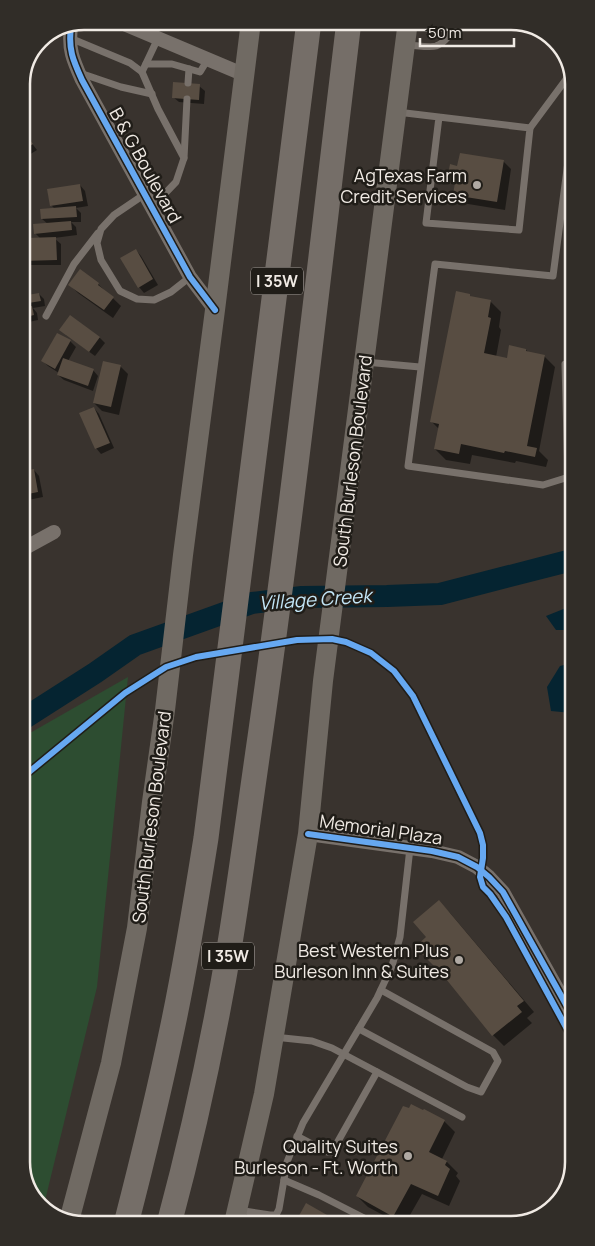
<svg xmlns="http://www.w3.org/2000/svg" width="595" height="1246" font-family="Manrope,sans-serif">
	<rect width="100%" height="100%" fill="#39332e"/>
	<polygon fill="#2d4d31" points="128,677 97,987 43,1209 25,1183 23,737"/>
	<g fill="#052431">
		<polygon points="572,606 572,630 556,630 546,616 566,608"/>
		<polygon points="572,663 572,713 551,711 547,687 560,666"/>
	</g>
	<g fill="#0007">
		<polygon points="199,86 205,91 204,104 179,102 173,97"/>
		<polygon points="27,137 37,150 24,158 22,155 22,141"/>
		<polygon points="503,161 511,169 505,210 462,203 454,194 456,181 450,174 458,167"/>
		<polygon points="80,185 85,191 88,206 76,208 81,213 81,222 71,222 76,227 77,235 54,238 61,244 61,265 29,265 23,260 29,251 41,239 35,233 48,224 42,219 55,209 51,205"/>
		<polygon points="136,250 141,256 158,285 144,293 139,287"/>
		<polygon points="98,284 121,306 113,318 78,293 70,285"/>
		<polygon points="39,294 44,299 45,306 33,308 37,313 38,320 24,323 29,328 31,335 22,338 22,297"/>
		<polygon points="469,295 472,298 490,301 501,312 499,327 501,330 496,357 508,359 526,350 529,353 544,356 555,367 539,451 548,460 546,467 516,461 515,463 472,455 470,464 446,460 435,449 439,429 432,422"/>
		<polygon points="70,317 100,338 105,343 95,356 66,335"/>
		<polygon points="57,334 70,341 76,347 68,361 93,370 98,376 93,391 64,380 58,375 59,373 48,366 43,361"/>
		<polygon points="120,366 128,374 119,415 102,411 94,403"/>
		<polygon points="94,408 99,414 114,448 101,454 96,448"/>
		<polygon points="34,470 39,476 43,497 23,501 23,472"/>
		<polygon points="23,589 27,593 25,622 23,622"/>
		<polygon points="439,902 450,913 534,1012 527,1018 532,1023 504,1046 493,1035 444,975 427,937"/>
		<polygon points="424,1111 444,1121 455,1132 442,1159 447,1162 458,1173 456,1176 460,1181 449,1206 422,1194 406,1222 396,1222 368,1207 357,1196"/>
	</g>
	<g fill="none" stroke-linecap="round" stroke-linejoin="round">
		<polyline stroke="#052431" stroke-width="22" points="23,719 95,673 135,645 252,603 302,597 387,596 440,594 572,560"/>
	</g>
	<g fill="#584d42">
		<polygon points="173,82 200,84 199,100 172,98"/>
		<polygon points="27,136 33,144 22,151 22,139"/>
		<polygon points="460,153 504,160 497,202 453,195 456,176 448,175 450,164 457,166"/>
		<polygon points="80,184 83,201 50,206 47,189"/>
		<polygon points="76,206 77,217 41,219 40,209"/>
		<polygon points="71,221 72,230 34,234 33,224"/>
		<polygon points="56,237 57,260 22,261 22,249 27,249 27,238"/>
		<polygon points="136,249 153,279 138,288 120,258"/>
		<polygon points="80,269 99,283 98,285 114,297 104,310 68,285"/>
		<polygon points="456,291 470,294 470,296 491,300 488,317 491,318 484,353 507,358 509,345 526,349 526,351 545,355 527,446 537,448 535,457 505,451 504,453 461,444 459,454 434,449 439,424 430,422"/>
		<polygon points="39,293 41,301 22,304 22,296"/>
		<polygon points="32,306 34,315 22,318 22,308"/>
		<polygon points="70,315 100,337 89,352 59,330"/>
		<polygon points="57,333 71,340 55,369 41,361"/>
		<polygon points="63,358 94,369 88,386 57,375"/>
		<polygon points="103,361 121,365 111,407 93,403"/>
		<polygon points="94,407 110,443 95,449 79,413"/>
		<polygon points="34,469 38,492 23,495 23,471"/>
		<polygon points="439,900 524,1001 517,1006 522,1012 492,1036 442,974 415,947 426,937 413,922"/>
		<polygon points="411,1104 423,1110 424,1109 445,1120 429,1152 447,1161 445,1165 450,1169 438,1196 411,1184 394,1215 390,1215 356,1196 403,1106 409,1108"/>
		<polygon points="306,1203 341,1223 295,1223"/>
	</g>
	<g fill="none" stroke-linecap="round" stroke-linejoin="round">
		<g stroke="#78716b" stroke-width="7">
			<polyline points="70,38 130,63 142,72"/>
			<path d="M 407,45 C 414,45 430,48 436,46 C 446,42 453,31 457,21"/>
			<polyline points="146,64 172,64 200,72 208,59"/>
			<polyline points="80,73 121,87 152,94"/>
			<polyline points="188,83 189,69"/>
			<polyline points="21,92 24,84 22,77"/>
			<polyline points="397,112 530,128 519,230 426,223 439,117"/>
			<polyline points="530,128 570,74"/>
			<polyline points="571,154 569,154 553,276 435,264 408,466 543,485 572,476"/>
			<polyline points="184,158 187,99"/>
			<polyline points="145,194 114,215 101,229 97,243 101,260 120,291 137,299 154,300 171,292 190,277"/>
			<polyline points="152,207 176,182 184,158 158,109 142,72 158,38"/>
			<polyline points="46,316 74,264 98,233"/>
			<polyline points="365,362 420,367"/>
			<polyline points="568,477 565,364 571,363"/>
			<polyline points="359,1029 467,1087 481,1092 498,1061 493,1052 381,990"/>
			<polyline points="274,1037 312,1041 332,1048 462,1117"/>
			<polyline points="297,1136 327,1152 332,1152 377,1072"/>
			<polyline points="284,1180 319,1195 372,1222"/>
			<polyline points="238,1210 270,1215 276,1215 279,1209 287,1162 303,1123 377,998 392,966 400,937 410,848"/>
		</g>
		<g stroke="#78716b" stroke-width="14">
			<polyline points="117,21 245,75"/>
			<path d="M 71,27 C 68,49 73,60 82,80 L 190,277 L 215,310"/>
			<polyline points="23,549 54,532"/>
			<polyline points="308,834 432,851 458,857 477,867 489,877 503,892 573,1017"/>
		</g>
		<g stroke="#706a63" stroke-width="20">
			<polyline points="69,1221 111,1063 137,928 152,802 165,710 183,555 215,310 251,21"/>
			<polyline points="234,1223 264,1094 308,834 323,681 408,21"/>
		</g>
		<g stroke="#756e68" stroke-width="25">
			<path d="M 126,1224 C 143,1158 159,1092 173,1025 C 186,963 196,901 206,838 L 309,21"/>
			<path d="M 169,1224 C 194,1131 214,1038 230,943 C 241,875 250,806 260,737 C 294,499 320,260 349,21"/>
		</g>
		<defs>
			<g id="cycleway">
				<path d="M 71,27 C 68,49 73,60 82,80 L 190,277 L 215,310"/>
				<polyline points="23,777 125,693 166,667 196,657 297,640 332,639 346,642 371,653 394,671 413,696 480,833 483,845 483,858 480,877 483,887 490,894 506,917 573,1040"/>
				<polyline points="308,834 432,851 458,857 477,867 489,877 503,892 573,1017"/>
			</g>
		</defs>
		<use href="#cycleway" stroke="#201d18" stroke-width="9"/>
		<use href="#cycleway" stroke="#66a8f1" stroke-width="6"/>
	</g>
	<g fill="#b0aaa4" stroke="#201d18" stroke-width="2">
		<circle cx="477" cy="185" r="5"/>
		<circle cx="459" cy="960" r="5"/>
		<circle cx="408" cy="1156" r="5"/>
	</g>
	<g text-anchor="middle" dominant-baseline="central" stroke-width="5" stroke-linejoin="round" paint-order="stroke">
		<g fill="#201d18" stroke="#b2aca7" stroke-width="1">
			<rect x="251" y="267.5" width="52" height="27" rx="4"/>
			<rect x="202" y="942.5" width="52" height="27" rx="4"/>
		</g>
		<g font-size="16" font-weight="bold" fill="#f0eae4">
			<text x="277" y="281">I 35W</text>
			<text x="228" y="956">I 35W</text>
		</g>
		<g font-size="18" fill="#f0eae4" stroke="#201d18">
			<text transform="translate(146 165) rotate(61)">B &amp; G Boulevard</text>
			<text transform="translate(352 461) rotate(-83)">South Burleson Boulevard</text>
			<text transform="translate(151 817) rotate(-83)">South Burleson Boulevard</text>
			<text transform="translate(381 829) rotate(8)">Memorial Plaza</text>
		</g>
		<g font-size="18" fill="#f0eae4" stroke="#201d18" text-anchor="end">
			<text x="467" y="175">AgTexas Farm<tspan x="467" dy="21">Credit Services</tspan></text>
			<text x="449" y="950">Best Western Plus<tspan x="449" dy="21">Burleson Inn &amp; Suites</tspan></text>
			<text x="398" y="1146">Quality Suites<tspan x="398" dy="21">Burleson - Ft. Worth</tspan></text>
		</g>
		<g font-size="19" font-style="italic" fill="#c3e6f7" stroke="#201d18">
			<text transform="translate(315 599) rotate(-4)">Village Creek</text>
		</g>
	</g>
	<path d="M0 0H595V1246H0ZM84 30H511A54 54 0 0 1 565 84V1162A54 54 0 0 1 511 1216H84A54 54 0 0 1 30 1162V84A54 54 0 0 1 84 30Z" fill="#312d28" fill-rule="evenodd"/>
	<path fill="none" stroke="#f0eae4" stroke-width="2.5" d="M84 30H511A54 54 0 0 1 565 84V1162A54 54 0 0 1 511 1216H84A54 54 0 0 1 30 1162V84A54 54 0 0 1 84 30Z"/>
	<path d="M420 38v8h94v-8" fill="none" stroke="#f0eae4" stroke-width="2.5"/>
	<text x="428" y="38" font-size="15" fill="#f0eae4" stroke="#201d18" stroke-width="4" paint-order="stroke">50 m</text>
</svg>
